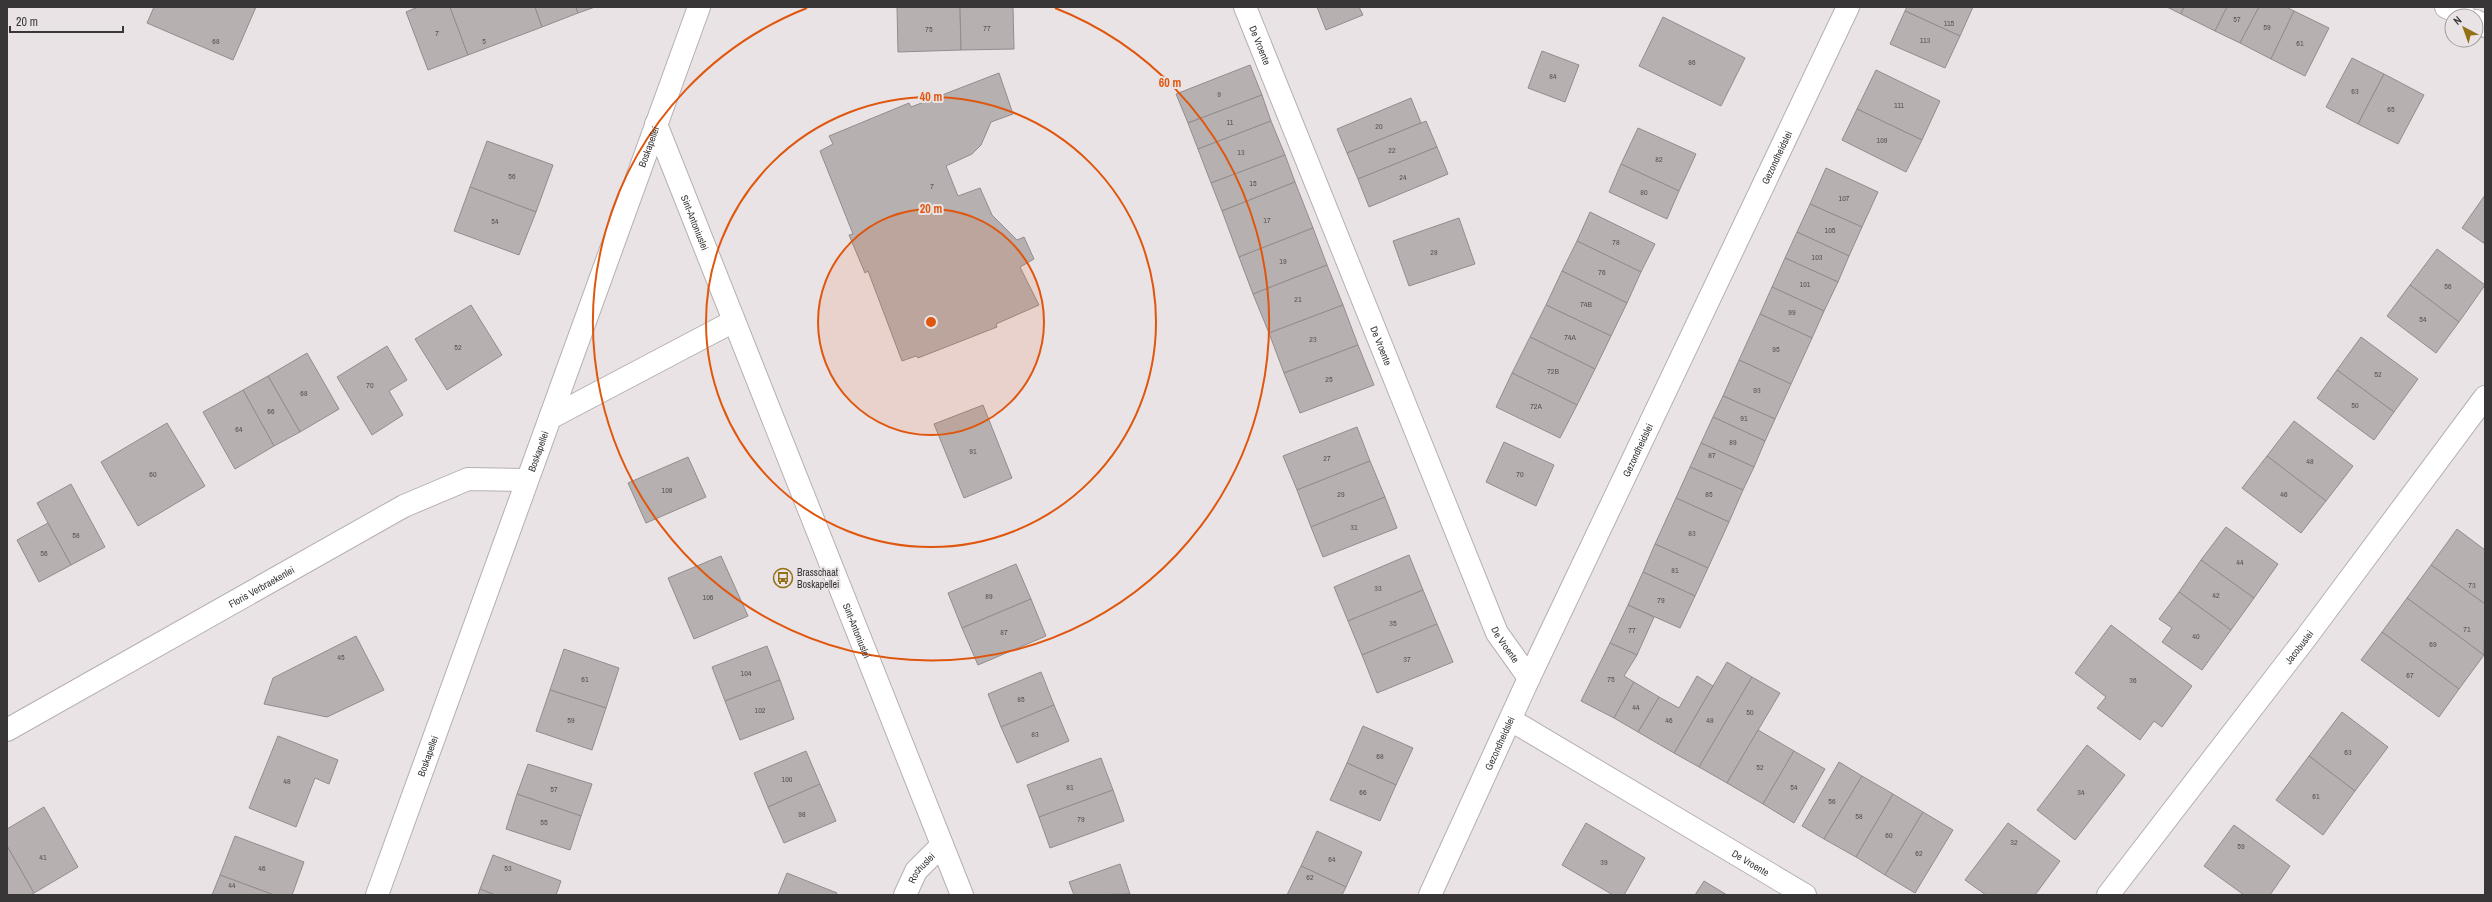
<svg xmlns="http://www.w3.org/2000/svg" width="2492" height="902" font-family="'Archivo Narrow',sans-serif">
	<rect width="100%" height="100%" fill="#eae3e5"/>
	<g fill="#b7b0b1" stroke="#928c8c">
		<polygon points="154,7 256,7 233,60 147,23"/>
		<polygon points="418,7 450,7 468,55 428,70 406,12"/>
		<polygon points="450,7 535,7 542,27 468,55"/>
		<polygon points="535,7 576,7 578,13 542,27"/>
		<polygon points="576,7 595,7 578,13"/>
		<polygon points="897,7 960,7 961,50 898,52"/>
		<polygon points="960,7 1013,7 1014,49 961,50"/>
		<polygon points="1317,7 1359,7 1363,15 1326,30"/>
		<polygon points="1907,7 1973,7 1960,36 1905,11"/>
		<polygon points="2167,7 2184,7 2181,14"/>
		<polygon points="2184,7 2227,7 2215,31 2181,14"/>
		<polygon points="2227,7 2259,7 2240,43 2215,31"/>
		<polygon points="2259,7 2286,7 2294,11 2271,59 2240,43"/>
		<polygon points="1905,11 1960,36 1945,68 1890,44"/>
		<polygon points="2294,11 2329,28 2305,76 2271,59"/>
		<polygon points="1663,17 1745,58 1721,106 1639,66"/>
		<polygon points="1542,51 1579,65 1565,102 1528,88"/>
		<polygon points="2352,58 2384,74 2358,124 2326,107"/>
		<polygon points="1250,65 1262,95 1188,123 1176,94"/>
		<polygon points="1876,70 1940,101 1922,140 1857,109"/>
		<polygon points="999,73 1013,114 991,122 981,145 972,154 946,166 958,196 980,188 992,215 1017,240 1024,237 1034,259 1020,267 1039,305 996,324 997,327 918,358 916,356 902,361 868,271 865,273 849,235 853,234 820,151 833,144 829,136 909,103 911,107"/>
		<polygon points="2384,74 2424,95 2398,144 2358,124"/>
		<polygon points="1262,95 1271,121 1198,149 1188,123"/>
		<polygon points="1411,98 1421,123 1347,153 1337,129"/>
		<polygon points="1857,109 1922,140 1906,172 1842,140"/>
		<polygon points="1271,121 1285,155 1211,183 1198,149"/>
		<polygon points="1426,121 1437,147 1358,179 1347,153"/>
		<polygon points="1638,128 1696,154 1679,191 1621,164"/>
		<polygon points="487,141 553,165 536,212 470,187"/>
		<polygon points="1437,147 1448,174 1369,207 1358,179"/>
		<polygon points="1285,155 1295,182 1222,211 1211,183"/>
		<polygon points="1621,164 1679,191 1667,219 1609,192"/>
		<polygon points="1826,168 1878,192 1862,227 1810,204"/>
		<polygon points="1295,182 1313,228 1239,257 1222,211"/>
		<polygon points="470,187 536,212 519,255 454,231"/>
		<polygon points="2485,195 2485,244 2462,228"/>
		<polygon points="1810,204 1862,227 1849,256 1797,232"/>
		<polygon points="1590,212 1655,244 1641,272 1577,241"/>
		<polygon points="1459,218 1475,264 1409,286 1393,241"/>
		<polygon points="1313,228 1327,265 1253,294 1239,257"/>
		<polygon points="1797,232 1849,256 1838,282 1785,258"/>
		<polygon points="1577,241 1641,272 1627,303 1562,271"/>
		<polygon points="2437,249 2485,285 2459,322 2410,285"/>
		<polygon points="1785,258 1838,282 1824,311 1772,287"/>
		<polygon points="1327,265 1343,305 1269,333 1253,294"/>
		<polygon points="1562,271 1627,303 1611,336 1546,305"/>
		<polygon points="2410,285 2459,322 2436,353 2387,316"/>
		<polygon points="1772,287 1824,311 1812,338 1760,314"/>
		<polygon points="471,305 502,355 447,390 415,339"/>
		<polygon points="1343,305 1358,345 1284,373 1269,333"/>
		<polygon points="1546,305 1611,336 1595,369 1530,337"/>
		<polygon points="1760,314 1812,338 1791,384 1739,360"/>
		<polygon points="1530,337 1595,369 1577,405 1512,373"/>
		<polygon points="2361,337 2418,379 2394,412 2337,370"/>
		<polygon points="1358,345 1374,385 1300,413 1284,373"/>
		<polygon points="387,346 407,380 389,391 403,415 372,435 337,377"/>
		<polygon points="307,353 339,409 300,432 268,376"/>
		<polygon points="1739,360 1791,384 1775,419 1723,396"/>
		<polygon points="2337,370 2394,412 2374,440 2317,398"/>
		<polygon points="1512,373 1577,405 1560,438 1496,407"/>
		<polygon points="268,376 300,432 274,446 243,390"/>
		<polygon points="243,390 274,446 235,469 203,412"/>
		<polygon points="1723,396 1775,419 1765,441 1713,417"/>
		<polygon points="983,405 1012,478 964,498 934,424"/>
		<polygon points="1713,417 1765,441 1754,467 1701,443"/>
		<polygon points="2294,421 2353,466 2326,501 2267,456"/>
		<polygon points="167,423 205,486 138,526 101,462"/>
		<polygon points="1357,427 1370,461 1297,490 1283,456"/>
		<polygon points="1504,442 1554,465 1536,506 1486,482"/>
		<polygon points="1701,443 1754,467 1743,490 1690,467"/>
		<polygon points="2267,456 2326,501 2301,533 2242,488"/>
		<polygon points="688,457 706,497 646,523 628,483"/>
		<polygon points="1370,461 1385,497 1311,527 1297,490"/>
		<polygon points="1690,467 1743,490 1729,522 1676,498"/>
		<polygon points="71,484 105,547 71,565 37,503"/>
		<polygon points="1385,497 1397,528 1323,557 1311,527"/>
		<polygon points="1676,498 1729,522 1708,568 1655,544"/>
		<polygon points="48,523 71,565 39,582 17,540"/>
		<polygon points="2226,527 2278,564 2254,598 2201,560"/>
		<polygon points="2457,529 2485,550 2485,604 2431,565"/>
		<polygon points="1655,544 1708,568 1695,596 1643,572"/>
		<polygon points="1409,555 1423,590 1348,621 1334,587"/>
		<polygon points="721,556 748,616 694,639 668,578"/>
		<polygon points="2201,560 2254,598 2231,630 2179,592"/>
		<polygon points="1016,564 1031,599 962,628 948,593"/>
		<polygon points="2431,565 2485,604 2484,655 2407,598"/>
		<polygon points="1643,572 1695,596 1680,628 1628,605"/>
		<polygon points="1423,590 1437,624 1362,655 1348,621"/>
		<polygon points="2179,592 2231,630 2202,670 2162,642 2172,628 2159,619"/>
		<polygon points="2407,598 2484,655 2459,689 2382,632"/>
		<polygon points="1031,599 1046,636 978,665 962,628"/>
		<polygon points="1628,605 1654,617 1637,655 1610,643"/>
		<polygon points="1437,624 1453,662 1377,693 1362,655"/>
		<polygon points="2111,625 2192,686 2162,727 2154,721 2140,740 2097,708 2106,697 2075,673"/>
		<polygon points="2382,632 2459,689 2439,717 2361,660"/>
		<polygon points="356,636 384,690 327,717 264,704 273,678"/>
		<polygon points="1610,643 1637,655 1624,676 1634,682 1614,718 1581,701"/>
		<polygon points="767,646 780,680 725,701 712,667"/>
		<polygon points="564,649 619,668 606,708 550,690"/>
		<polygon points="1727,662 1752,677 1699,767 1674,753"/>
		<polygon points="1041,672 1054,705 1001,727 988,694"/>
		<polygon points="1697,676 1713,686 1674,753 1638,732 1659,697 1679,708"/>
		<polygon points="1752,677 1780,693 1727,783 1699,767"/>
		<polygon points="780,680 794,719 740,740 725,701"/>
		<polygon points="1634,682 1659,697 1638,732 1614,718"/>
		<polygon points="550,690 606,708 592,750 536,731"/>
		<polygon points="1054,705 1069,741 1017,763 1001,727"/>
		<polygon points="2342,712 2388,747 2355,791 2309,756"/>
		<polygon points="1363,726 1413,748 1396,785 1347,763"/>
		<polygon points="1758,730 1794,751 1763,804 1727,783"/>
		<polygon points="278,736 338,760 329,784 315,778 296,827 249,808"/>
		<polygon points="2087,745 2125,775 2075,840 2037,810"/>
		<polygon points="806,751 820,784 768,807 754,773"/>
		<polygon points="1794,751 1825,769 1794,823 1763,804"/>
		<polygon points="2309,756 2355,791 2323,835 2276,800"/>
		<polygon points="1101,758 1113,790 1039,817 1027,785"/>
		<polygon points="1839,762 1862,776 1824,839 1802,826"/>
		<polygon points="1347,763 1396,785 1380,821 1330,800"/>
		<polygon points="528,764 592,784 581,816 517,794"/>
		<polygon points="1862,776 1893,794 1856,857 1824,839"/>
		<polygon points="820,784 836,821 784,843 768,807"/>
		<polygon points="1113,790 1124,821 1050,848 1039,817"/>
		<polygon points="517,794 581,816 570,850 506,829"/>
		<polygon points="1893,794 1923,812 1885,875 1856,857"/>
		<polygon points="44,807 78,867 34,893 7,846 7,829"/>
		<polygon points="1923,812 1953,830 1915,893 1885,875"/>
		<polygon points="1586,823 1645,858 1624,895 1613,895 1562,865"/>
		<polygon points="2008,823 2060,861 2035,895 1986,895 1965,880"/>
		<polygon points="2234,825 2290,866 2270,895 2244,895 2204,866"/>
		<polygon points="1317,831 1362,852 1346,887 1301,866"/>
		<polygon points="235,836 304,862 292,895 274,895 220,875"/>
		<polygon points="7,846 34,893 30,895 7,895"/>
		<polygon points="493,855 561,881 556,895 495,895 480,889"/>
		<polygon points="1120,864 1130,894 1074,895 1069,882"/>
		<polygon points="1301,866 1346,887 1342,895 1287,895"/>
		<polygon points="787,873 837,893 836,895 778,895"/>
		<polygon points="220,875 274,895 212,895"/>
		<polygon points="1704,881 1727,895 1695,895"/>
		<polygon points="480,889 495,895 478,895"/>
	</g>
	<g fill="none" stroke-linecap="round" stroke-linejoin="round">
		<defs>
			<g id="minor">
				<path id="s1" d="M 1245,7 L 1497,633 L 1529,678"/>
				<polyline points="2446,7 2465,16"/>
				<polyline points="2476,21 2485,26"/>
				<path id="s2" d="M 656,124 L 962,895"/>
				<polyline points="550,418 734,321"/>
				<path id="s3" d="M 1511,720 L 1805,895"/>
				<path id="s4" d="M 7,730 L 404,506 L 468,479 L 527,480"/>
				<path id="s5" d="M 377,895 L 699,7"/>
				<path id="s6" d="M 905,895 L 916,871 L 942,845"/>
				<path id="s7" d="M 1430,895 L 1529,678 L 1848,7"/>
				<path id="s8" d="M 2108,895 L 2305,639 L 2485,397"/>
			</g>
		</defs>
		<use href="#minor" stroke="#b6afb1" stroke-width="24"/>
		<use href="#minor" stroke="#fff" stroke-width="22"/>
	</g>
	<circle cx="931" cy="322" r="113" fill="#df570e" fill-opacity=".12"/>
	<g fill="none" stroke="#df570e" stroke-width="2">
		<circle cx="931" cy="322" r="113"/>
		<circle cx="931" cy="322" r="225"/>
		<path d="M1055 8A338 338 0 1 1 807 8"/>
	</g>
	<defs>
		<symbol id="bus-ring" viewBox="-11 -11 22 22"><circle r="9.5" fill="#eae3e5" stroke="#927016" stroke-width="1.5"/><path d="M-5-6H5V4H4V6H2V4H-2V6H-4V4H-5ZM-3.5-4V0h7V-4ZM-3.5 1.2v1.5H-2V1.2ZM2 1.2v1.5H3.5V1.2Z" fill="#927016"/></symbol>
	</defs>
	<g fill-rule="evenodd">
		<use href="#bus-ring" x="772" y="567" width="22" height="22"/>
	</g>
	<g text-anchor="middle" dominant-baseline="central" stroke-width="4" stroke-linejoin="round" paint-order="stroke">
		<g font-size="8" fill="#585455">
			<text x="2237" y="19">57</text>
			<text x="1949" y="23">115</text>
			<text x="2267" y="27">59</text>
			<text x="987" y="28">77</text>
			<text x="929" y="29">75</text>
			<text x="437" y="33">7</text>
			<text x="1925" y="40">113</text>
			<text x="216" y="41">68</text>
			<text x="484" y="41">5</text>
			<text x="2300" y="43">61</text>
			<text x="1692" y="62">86</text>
			<text x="1553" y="76">84</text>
			<text x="2355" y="91">63</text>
			<text x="1219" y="94">9</text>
			<text x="1899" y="105">111</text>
			<text x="2391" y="109">65</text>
			<text x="1230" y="122">11</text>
			<text x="1379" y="126">20</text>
			<text x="1882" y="140">109</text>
			<text x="1392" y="150">22</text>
			<text x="1241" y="152">13</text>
			<text x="1659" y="159">82</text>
			<text x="512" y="176">56</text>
			<text x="1403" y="177">24</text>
			<text x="1253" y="183">15</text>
			<text x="932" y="186">7</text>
			<text x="1644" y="192">80</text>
			<text x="1844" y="198">107</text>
			<text x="1267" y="220">17</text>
			<text x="495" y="221">54</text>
			<text x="1830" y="230">105</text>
			<text x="1616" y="242">78</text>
			<text x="1434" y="252">28</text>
			<text x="1817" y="257">103</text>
			<text x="1283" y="261">19</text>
			<text x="1602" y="272">76</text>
			<text x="1805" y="284">101</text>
			<text x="2448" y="286">56</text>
			<text x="1298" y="299">21</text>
			<text x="1586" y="304">74B</text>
			<text x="1792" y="312">99</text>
			<text x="2423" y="319">54</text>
			<text x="1570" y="337">74A</text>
			<text x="1313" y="339">23</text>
			<text x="458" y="347">52</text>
			<text x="1776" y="349">95</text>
			<text x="1553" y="371">72B</text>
			<text x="2378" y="374">52</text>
			<text x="1329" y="379">25</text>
			<text x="370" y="385">70</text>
			<text x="1757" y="390">93</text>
			<text x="304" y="393">68</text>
			<text x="2355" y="405">50</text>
			<text x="1536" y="406">72A</text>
			<text x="271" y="411">66</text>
			<text x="1744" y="418">91</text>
			<text x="239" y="429">64</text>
			<text x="1733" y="442">89</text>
			<text x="973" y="451">91</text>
			<text x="1712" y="455">87</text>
			<text x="1327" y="458">27</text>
			<text x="2310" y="461">48</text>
			<text x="153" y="474">60</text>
			<text x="1520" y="474">70</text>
			<text x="667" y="490">108</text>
			<text x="1341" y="494">29</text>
			<text x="1709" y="494">85</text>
			<text x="2284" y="494">46</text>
			<text x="1354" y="527">31</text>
			<text x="1692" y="533">83</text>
			<text x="76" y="535">58</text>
			<text x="44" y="553">56</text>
			<text x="2240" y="562">44</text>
			<text x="1675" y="570">81</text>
			<text x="2472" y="585">73</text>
			<text x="1378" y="588">33</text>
			<text x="2216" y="595">42</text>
			<text x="989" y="596">89</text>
			<text x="708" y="597">106</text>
			<text x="1661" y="600">79</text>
			<text x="1393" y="623">35</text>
			<text x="2467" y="629">71</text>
			<text x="1632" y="630">77</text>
			<text x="1004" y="632">87</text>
			<text x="2196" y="636">40</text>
			<text x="2433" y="644">69</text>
			<text x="341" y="657">45</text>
			<text x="1407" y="659">37</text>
			<text x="746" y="673">104</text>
			<text x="2410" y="675">67</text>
			<text x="585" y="679">61</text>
			<text x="1611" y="679">75</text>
			<text x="2133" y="680">36</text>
			<text x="1021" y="699">85</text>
			<text x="1636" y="707">44</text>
			<text x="760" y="710">102</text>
			<text x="1750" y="712">50</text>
			<text x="571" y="720">59</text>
			<text x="1669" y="720">46</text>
			<text x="1710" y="720">48</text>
			<text x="1035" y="734">83</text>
			<text x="2348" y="752">63</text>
			<text x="1380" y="756">68</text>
			<text x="1760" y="767">52</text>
			<text x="787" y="779">100</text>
			<text x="287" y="781">48</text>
			<text x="1070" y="787">81</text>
			<text x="1794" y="787">54</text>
			<text x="554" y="789">57</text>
			<text x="1363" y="792">66</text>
			<text x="2081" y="792">34</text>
			<text x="2316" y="796">61</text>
			<text x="1832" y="801">56</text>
			<text x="802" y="814">98</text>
			<text x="1859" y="816">58</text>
			<text x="1081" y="819">79</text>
			<text x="544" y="822">55</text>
			<text x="1889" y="835">60</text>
			<text x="2014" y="842">32</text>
			<text x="2241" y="846">59</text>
			<text x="1919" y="853">62</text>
			<text x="43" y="857">41</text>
			<text x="1332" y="859">64</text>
			<text x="1604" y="862">39</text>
			<text x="262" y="868">46</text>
			<text x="508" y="868">53</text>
			<text x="1310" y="877">62</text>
			<text x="232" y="885">44</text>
		</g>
		<g font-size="10" fill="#383636" stroke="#eae3e5">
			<text stroke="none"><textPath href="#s1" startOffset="41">De Vroente</textPath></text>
			<text stroke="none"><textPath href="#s5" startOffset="796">Boskapellei</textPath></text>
			<text stroke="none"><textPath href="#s7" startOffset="815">Gezondheidslei</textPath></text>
			<text stroke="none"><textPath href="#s2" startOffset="106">Sint-Antoniuslei</textPath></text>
			<text stroke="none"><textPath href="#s1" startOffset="365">De Vroente</textPath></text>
			<text stroke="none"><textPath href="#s7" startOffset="491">Gezondheidslei</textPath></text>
			<text stroke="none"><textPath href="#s5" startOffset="472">Boskapellei</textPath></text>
			<text stroke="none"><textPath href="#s4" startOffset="292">Floris Verbraekenlei</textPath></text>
			<text stroke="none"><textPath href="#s2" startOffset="545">Sint-Antoniuslei</textPath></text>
			<text stroke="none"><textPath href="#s1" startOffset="689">De Vroente</textPath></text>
			<text stroke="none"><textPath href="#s8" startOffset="313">Jacobuslei</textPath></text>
			<text stroke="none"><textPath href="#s7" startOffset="167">Gezondheidslei</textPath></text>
			<text stroke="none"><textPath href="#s5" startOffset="148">Boskapellei</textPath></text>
			<text stroke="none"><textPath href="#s3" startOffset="279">De Vroente</textPath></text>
			<text stroke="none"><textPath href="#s6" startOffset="32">Rochuslei</textPath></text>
		</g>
		<g font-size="10" fill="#383636" stroke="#eae3e5" text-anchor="start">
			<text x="797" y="572">Brasschaat<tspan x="797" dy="12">Boskapellei</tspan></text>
		</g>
	</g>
	<circle cx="931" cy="322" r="6" fill="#df570e" stroke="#eae3e5" stroke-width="2"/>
	<g font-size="12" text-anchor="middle" font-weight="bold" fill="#df570e" stroke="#eae3e5" stroke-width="4" stroke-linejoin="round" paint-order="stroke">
		<text x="1170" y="87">60 m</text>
		<text x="931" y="101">40 m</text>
		<text x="931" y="213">20 m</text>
	</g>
	<rect width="2492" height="902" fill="none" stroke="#383636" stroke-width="16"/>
	<g transform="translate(2464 28) rotate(319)"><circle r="19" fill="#eae3e5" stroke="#a39e9f"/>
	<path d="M0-3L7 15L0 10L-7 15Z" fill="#927016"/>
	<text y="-6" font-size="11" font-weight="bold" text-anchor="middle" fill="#383636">N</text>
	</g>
	<path d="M10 26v6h113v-6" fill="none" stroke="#383636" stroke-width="2"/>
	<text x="16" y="26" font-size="12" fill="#383636" stroke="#eae3e5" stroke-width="3" paint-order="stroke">20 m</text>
</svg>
